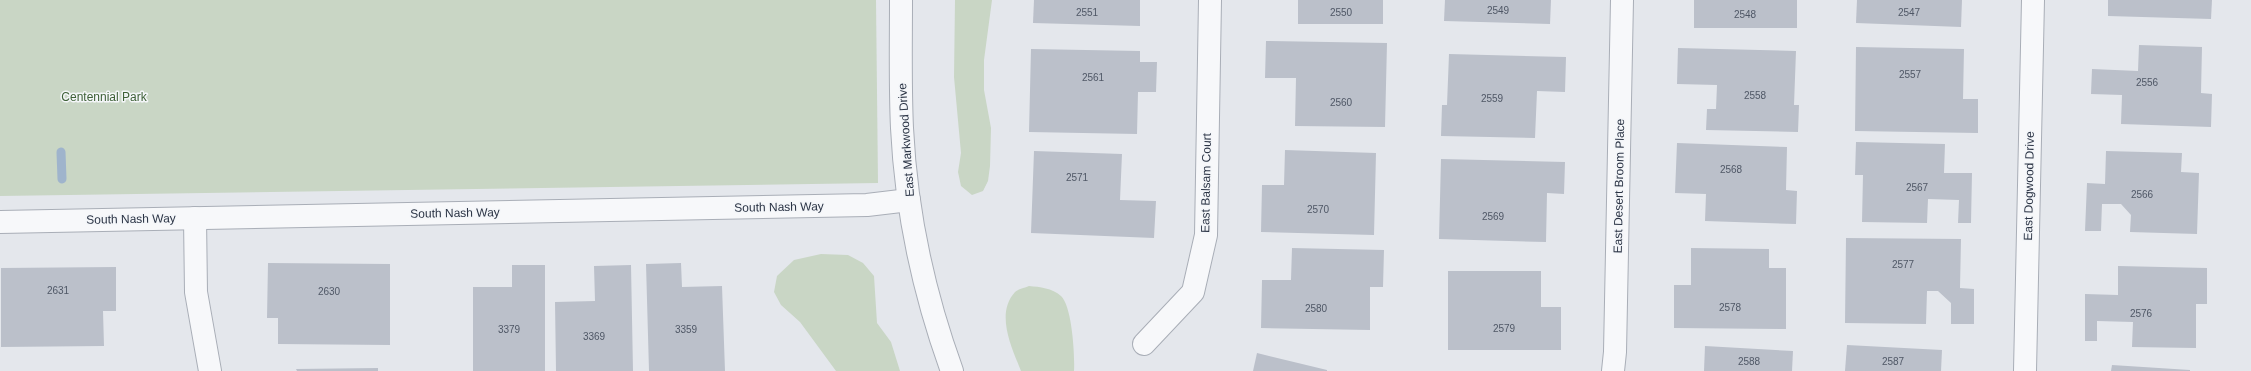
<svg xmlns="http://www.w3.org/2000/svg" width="2251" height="371" font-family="Helvetica,sans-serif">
	<rect width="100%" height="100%" fill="#e4e7ec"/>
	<g fill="#c9d6c5">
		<polygon points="0,0 876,0 878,183 0,196"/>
		<polygon points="955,0 992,0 984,60 984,90 991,128 990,166 988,181 983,191 972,195 961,186 958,172 961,153 954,77"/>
		<polygon points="821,254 848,255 863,263 874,276 877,323 891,342 900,371 836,371 800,322 781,305 774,292 777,276 794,260"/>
		<path d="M 1029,286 C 1040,287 1052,288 1061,296 C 1072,306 1075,355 1074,371 L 1021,371 C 1012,348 995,314 1015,292 C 1018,289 1025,288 1029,286 Z"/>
	</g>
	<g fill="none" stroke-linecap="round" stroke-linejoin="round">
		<polyline stroke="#9fb4cc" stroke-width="9" points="61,152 62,179"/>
	</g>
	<g fill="#bbc0ca">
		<polygon points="1034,0 1140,0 1140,26 1033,23"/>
		<rect x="1298" y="0" width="85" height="24"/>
		<polygon points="1445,0 1551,0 1550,24 1444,21"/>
		<rect x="1694" y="0" width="103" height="28"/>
		<polygon points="1857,0 1962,0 1961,27 1856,23"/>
		<polygon points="2108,0 2212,0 2211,19 2108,16"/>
		<polygon points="1266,41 1387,43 1385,127 1295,126 1296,78 1265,78"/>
		<polygon points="2139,45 2202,47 2201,93 2212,94 2211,127 2121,124 2122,95 2091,94 2092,69 2138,71"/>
		<polygon points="1856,47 1964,49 1963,99 1978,99 1978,133 1855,131"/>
		<polygon points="1678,48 1796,51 1794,105 1799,105 1798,132 1706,130 1707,109 1716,109 1717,85 1677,84"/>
		<polygon points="1031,49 1140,51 1140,62 1157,62 1156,92 1138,92 1137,134 1029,132"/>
		<polygon points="1449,54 1566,57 1565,92 1537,91 1535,138 1441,136 1442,105 1447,105"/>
		<polygon points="1856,142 1945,144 1944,173 1972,173 1971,223 1958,223 1959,200 1928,199 1927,223 1862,222 1863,175 1855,175"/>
		<polygon points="1677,143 1787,147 1786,190 1797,191 1796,224 1705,221 1706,194 1675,193"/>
		<polygon points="1285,150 1376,153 1374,235 1261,232 1262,185 1284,185"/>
		<polygon points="1034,151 1122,154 1120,200 1156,201 1154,238 1031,233"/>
		<polygon points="2106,151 2182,153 2181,172 2199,173 2197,234 2130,232 2131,215 2121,204 2102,204 2101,231 2085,231 2087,183 2105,184"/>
		<polygon points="1441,159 1565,162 1564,194 1547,193 1546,242 1439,239"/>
		<polygon points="1846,238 1961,239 1960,288 1974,289 1974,324 1951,324 1951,303 1938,291 1927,291 1926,324 1845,323"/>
		<polygon points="1292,248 1384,250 1383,287 1370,287 1370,330 1261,328 1262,280 1291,280"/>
		<polygon points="1691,248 1769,249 1769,268 1786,268 1786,329 1674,328 1674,285 1691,285"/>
		<polygon points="268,263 390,264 390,345 278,344 278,318 267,318"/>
		<polygon points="681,263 682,287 722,286 725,371 649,371 646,264"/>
		<polygon points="512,265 545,265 545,371 473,371 473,287 512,287"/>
		<polygon points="631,265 633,371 556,371 555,302 595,301 594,266"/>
		<polygon points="2118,266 2207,268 2207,304 2196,304 2196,348 2132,347 2133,322 2097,321 2097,341 2085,341 2085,294 2118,295"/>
		<polygon points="116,267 116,311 103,311 104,346 1,347 1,268"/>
		<polygon points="1448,271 1541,271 1541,307 1561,307 1561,350 1448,350"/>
		<polygon points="1847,345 1942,350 1941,371 1845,371"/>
		<polygon points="1705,346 1793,351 1792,371 1704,371"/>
		<polygon points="1257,353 1327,370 1327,371 1253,371"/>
		<polygon points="2112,365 2190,370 2190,371 2111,371"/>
		<polygon points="378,368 378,371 297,371 296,369"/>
	</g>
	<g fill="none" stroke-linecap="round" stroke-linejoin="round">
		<defs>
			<g id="street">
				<path d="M 901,0 C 901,42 900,85 902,128 C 906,209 924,294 952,371"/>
				<polyline points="195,218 196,292 210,371"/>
				<polyline points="0,222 867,205 909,200"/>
				<polyline points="1144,344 1193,292 1206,235 1210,0"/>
				<polyline points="1613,371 1615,352 1622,0"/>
				<polyline points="2025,371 2033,0"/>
			</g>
		</defs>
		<use href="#street" stroke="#a9aeb7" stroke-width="24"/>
		<use href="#street" stroke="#f7f8fa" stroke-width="22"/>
	</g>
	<g text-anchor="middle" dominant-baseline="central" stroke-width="3" stroke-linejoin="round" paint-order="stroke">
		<g font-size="10" fill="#4f5766">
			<text x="1498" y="10">2549</text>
			<text x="1087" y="12">2551</text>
			<text x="1341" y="12">2550</text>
			<text x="1909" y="12">2547</text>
			<text x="1745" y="14">2548</text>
			<text x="1910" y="74">2557</text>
			<text x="1093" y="77">2561</text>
			<text x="2147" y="82">2556</text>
			<text x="1755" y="95">2558</text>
			<text x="1492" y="98">2559</text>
			<text x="1341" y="102">2560</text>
			<text x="1731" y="169">2568</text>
			<text x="1077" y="177">2571</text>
			<text x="1917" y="187">2567</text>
			<text x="2142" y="194">2566</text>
			<text x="1318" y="209">2570</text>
			<text x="1493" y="216">2569</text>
			<text x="1903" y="264">2577</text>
			<text x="58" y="290">2631</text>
			<text x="329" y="291">2630</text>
			<text x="1730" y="307">2578</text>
			<text x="1316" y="308">2580</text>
			<text x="2141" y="313">2576</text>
			<text x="1504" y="328">2579</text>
			<text x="509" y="329">3379</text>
			<text x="686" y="329">3359</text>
			<text x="594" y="336">3369</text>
			<text x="1749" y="361">2588</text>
			<text x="1893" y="361">2587</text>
		</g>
		<g font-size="12" fill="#3f6138" stroke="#f4f6f9">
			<text x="104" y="97">Centennial Park</text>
		</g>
		<g font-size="12" fill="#2b3445" stroke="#f4f6f9">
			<text transform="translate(906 140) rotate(-94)">East Markwood Drive</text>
			<text transform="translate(1206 183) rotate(-89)">East Balsam Court</text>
			<text transform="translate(1619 186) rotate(-89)">East Desert Broom Place</text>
			<text transform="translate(2029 186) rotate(-89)">East Dogwood Drive</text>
			<text transform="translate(779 207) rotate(-1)">South Nash Way</text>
			<text transform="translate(455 213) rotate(-1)">South Nash Way</text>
			<text transform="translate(131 219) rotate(-1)">South Nash Way</text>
		</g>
	</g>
</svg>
